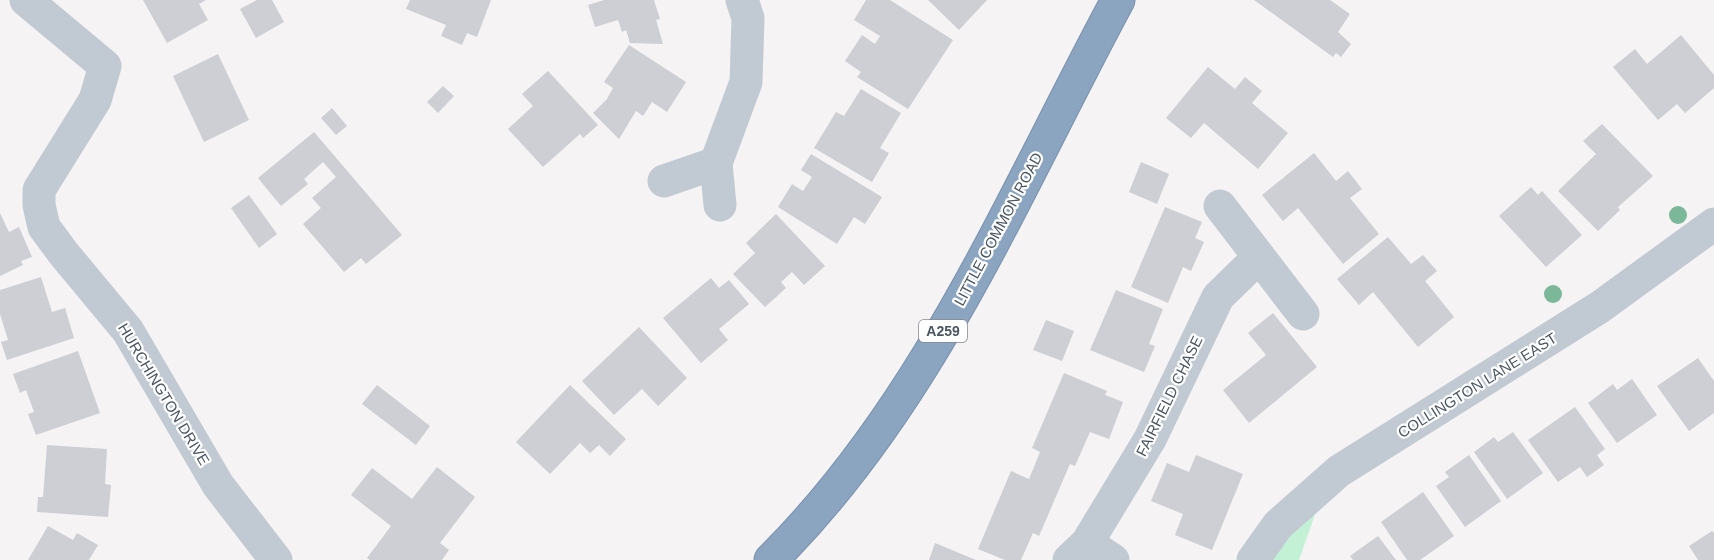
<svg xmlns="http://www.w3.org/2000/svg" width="1714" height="560" font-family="Helvetica,sans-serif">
	<rect width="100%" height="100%" fill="#f5f3f3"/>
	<polygon fill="#c3f1d5" points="1318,506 1299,560 1271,560 1287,533"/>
	<g fill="#cdcfd5">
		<polygon points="143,0 206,0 199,4 208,20 167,43"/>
		<polygon points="257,0 272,0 284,22 256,38 240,9"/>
		<polygon points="410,0 491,0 477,37 467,33 462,45 441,36 446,25 406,9"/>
		<polygon points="604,0 654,0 660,19 656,20 663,44 630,43 626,30 622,32 618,20 595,27 588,5"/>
		<polygon points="866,0 890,0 953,40 908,109 857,77 861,72 845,61 862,35 875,44 880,36 854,20"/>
		<polygon points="928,0 987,0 959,30"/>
		<polygon points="1254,0 1330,0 1350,14 1338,32 1351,44 1341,57 1336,53 1333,57"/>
		<polygon points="1681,35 1714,75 1714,88 1685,113 1677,104 1658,120 1613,67 1635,49 1647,64"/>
		<polygon points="629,45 686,82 667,112 652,102 643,116 636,111 619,139 593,113 607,99 613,88 604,82"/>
		<polygon points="218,54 249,120 204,142 173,76"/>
		<polygon points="1208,67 1235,89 1245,77 1262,91 1252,103 1288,133 1258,169 1204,123 1191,138 1166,118"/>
		<polygon points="548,71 598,125 583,138 580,134 543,167 508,129 533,106 522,94"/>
		<polygon points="443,86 454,96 438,113 427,102"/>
		<polygon points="861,89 901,113 880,148 889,153 872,182 814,148 836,112 844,116"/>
		<polygon points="332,108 347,126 336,135 321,118"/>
		<polygon points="1602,124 1653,176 1618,207 1620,210 1598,231 1558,191 1596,154 1583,141"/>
		<polygon points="314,132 402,235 366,264 361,258 344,272 303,224 321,208 312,198 336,177 323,162 304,179 308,184 281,206 258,178"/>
		<polygon points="1314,153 1336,181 1348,171 1362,189 1350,198 1379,234 1343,264 1298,208 1283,221 1262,195"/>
		<polygon points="811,154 882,197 865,224 854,217 837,244 778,207 792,184 803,191 812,177 801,170"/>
		<polygon points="1141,162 1169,174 1157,204 1129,192"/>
		<polygon points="1531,187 1538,195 1542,191 1582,235 1546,267 1499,216"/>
		<polygon points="249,195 277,234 259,248 231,208"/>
		<polygon points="1165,207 1202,222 1195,238 1204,242 1191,271 1183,267 1168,303 1131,287"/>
		<polygon points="0,213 9,232 19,227 32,257 21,261 23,265 0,276"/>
		<polygon points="776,214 825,266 804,285 792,272 781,282 786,288 765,307 733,274 755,253 746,243"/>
		<polygon points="1388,237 1411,264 1423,255 1437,271 1425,281 1454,317 1418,347 1373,292 1359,305 1337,279"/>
		<polygon points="41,277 52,312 65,308 74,338 7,360 1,342 8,340 0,314 0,290"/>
		<polygon points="711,278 719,288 729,280 749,304 719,329 728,340 701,363 663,318"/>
		<polygon points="1116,290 1163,309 1149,344 1155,346 1144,372 1090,350"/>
		<polygon points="1273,313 1317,367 1249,423 1223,390 1266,355 1248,333"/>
		<polygon points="1046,320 1074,331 1062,361 1033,350"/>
		<polygon points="639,327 687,378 658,406 642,389 614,415 582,381"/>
		<polygon points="78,351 100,413 36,435 28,414 34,412 26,390 20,393 13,374"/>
		<polygon points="1698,358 1714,381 1714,413 1689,431 1657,386"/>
		<polygon points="1064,373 1107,391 1105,395 1123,402 1109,439 1090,432 1075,466 1070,464 1039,536 1033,533 1021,560 1005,560 978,549 1011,471 1029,479 1040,452 1032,448"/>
		<polygon points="1632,379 1657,415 1617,443 1588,403 1613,384 1617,390"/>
		<polygon points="377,385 430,426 416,445 362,404"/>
		<polygon points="570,385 626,439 610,456 599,445 590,453 580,443 550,474 516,442"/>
		<polygon points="1575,407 1605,449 1597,455 1604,465 1587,477 1580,467 1558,482 1528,440"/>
		<polygon points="1513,432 1543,473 1507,499 1474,452 1494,437 1498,442"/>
		<polygon points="47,445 107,449 105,484 111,485 108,517 37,512 38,497 43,497"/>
		<polygon points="1196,455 1243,474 1212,550 1175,535 1183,514 1151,501 1167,463 1189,472"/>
		<polygon points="1469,455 1501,501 1465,527 1436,486 1449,477 1445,472"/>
		<polygon points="437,467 475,497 440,543 449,550 442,560 370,560 367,558 391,526 351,495 372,468 412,499"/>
		<polygon points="1423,492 1454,536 1420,560 1407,560 1381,522"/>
		<polygon points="48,526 73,540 77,533 98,545 89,560 28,560"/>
		<polygon points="1712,531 1714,533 1714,560 1698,560 1689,546"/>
		<polygon points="1378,536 1396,560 1353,560 1350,556"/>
		<polygon points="935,543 976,560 929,560"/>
	</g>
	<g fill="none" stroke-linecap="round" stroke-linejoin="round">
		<defs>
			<path id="highway" d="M 771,560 C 929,403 1014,193 1118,0"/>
		</defs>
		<use href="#highway" stroke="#7690ad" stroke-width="35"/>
		<g stroke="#c1cad2" stroke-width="33">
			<polyline points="26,0 105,66 95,100 39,190 39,205 44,227 64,254 128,331 218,485 276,560"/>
			<polyline points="664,181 716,163"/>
			<polyline points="720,205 716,163 746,82 748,18 742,0"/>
			<polyline points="1220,206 1303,314"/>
			<polyline points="1087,543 1113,560"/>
			<polyline points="1069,560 1087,543 1150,439 1218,297 1259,257"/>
			<polyline points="1253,560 1278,525 1339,471 1600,307 1714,224"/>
		</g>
		<use href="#highway" stroke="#8ba5c1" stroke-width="33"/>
	</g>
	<g fill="#7bb799">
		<circle cx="1678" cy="215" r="9"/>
		<circle cx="1553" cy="294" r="9"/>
	</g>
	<g text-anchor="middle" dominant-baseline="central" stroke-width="4.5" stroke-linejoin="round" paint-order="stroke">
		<rect fill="#fff" stroke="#808990" stroke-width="1.5" x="919" y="320" width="48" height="22" rx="4.5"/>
		<g font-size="14" font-weight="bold" fill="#4a5661">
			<text x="943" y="331">A259</text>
		</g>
		<g font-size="15" fill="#4a5661" stroke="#fff">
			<text transform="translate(998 229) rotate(-62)">LITTLE COMMON ROAD</text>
			<text transform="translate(1477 385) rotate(-32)">COLLINGTON LANE EAST</text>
			<text transform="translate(164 394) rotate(59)">HURCHINGTON DRIVE</text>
			<text transform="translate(1169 396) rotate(-64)">FAIRFIELD CHASE</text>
		</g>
	</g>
</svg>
